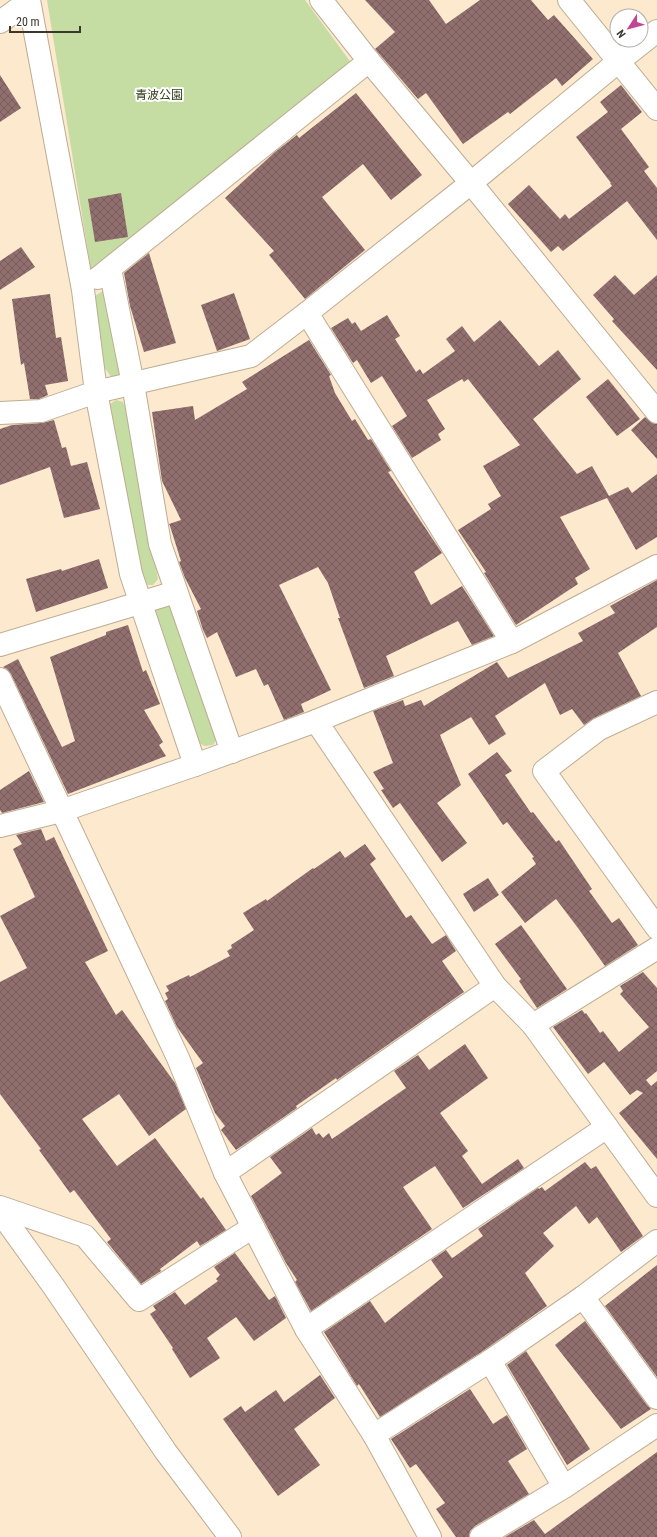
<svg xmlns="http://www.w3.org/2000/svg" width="657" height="1537" font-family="'Roboto Condensed','Noto Sans JP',sans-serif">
	<defs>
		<pattern id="building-cross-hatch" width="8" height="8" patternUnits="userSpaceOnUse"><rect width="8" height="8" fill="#906f6e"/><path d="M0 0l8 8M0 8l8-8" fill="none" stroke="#775c5b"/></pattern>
	</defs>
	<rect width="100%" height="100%" fill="#fce9ce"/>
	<g fill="#c5dca2">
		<polygon points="47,0 305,0 352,64 91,270"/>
		<polygon points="103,291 109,295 123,370 118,377 112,378 102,364 93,297"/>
		<polygon points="116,400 123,402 127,412 131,437 158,579 153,585 146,585 141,578 106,407"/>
		<polygon points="162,601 172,607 218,737 213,745 205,746 199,743 151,613"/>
	</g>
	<g fill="url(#building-cross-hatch)">
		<polygon points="365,0 429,0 446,24 480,0 531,0 548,20 554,15 593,59 562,86 556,78 510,114 508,112 463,144 426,93 418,99 375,49 395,32"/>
		<polygon points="0,75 21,108 0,122"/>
		<polygon points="621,85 642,112 621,129 649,167 644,171 657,188 657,240 627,201 563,251 558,246 551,252 508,204 529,185 560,219 565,214 569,219 612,186 610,183 611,183 576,137 608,112 600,102"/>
		<polygon points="356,93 422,175 391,200 363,164 322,197 365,250 305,299 269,255 274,251 225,198 275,152 297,135 299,138"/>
		<polygon points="121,193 128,237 95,242 88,199"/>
		<polygon points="21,247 35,267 0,290 0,261"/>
		<polygon points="149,253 176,343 144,352 130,306 124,273"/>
		<polygon points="615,275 634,295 657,275 657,370 612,321 614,319 593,295"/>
		<polygon points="234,293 250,339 217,351 201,305"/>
		<polygon points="50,294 56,338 61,337 68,381 45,385 48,395 39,399 30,399 24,363 21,365 12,299"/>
		<polygon points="387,315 400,336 395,339 416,372 420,369 423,374 455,351 446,339 462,326 474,342 500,320 539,366 558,350 581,379 533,419 577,474 592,466 609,496 628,487 632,493 657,474 657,537 636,550 607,498 560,517 590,569 575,578 578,584 516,625 484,573 486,572 458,530 491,509 488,504 501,496 483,466 520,445 468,379 464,382 462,379 427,400 445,429 438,434 441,440 412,458 392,426 407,416 382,376 371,383 357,360 353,363 331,328 348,318 352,324 355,322 361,331"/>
		<polygon points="309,340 331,375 329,376 335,393 352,421 355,419 368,440 371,439 391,471 388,472 442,553 414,572 431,605 462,586 494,636 472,645 458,621 386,656 394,676 364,688 338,618 340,618 328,583 318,567 279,585 331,690 301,704 304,712 284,720 268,684 264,686 256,669 236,677 217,632 207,638 203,630 197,611 201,609 185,578 179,562 181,561 170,526 169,524 181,520 162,481 152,412 193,406 195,420 247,389 242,382"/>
		<polygon points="608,379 640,419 617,436 586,397"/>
		<polygon points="645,417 652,423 657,424 657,459 631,430"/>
		<polygon points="54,420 62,448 66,447 71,466 87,462 100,509 64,518 50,467 0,485 0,429 12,425 42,423"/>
		<polygon points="99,559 108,588 36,612 26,579 61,569 62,571"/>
		<polygon points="657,580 657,627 618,653 641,696 594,718 584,725 572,709 560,715 545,683 495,716 506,734 489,745 471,717 440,735 461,785 437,803 467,843 442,862 400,803 393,808 381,790 384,789 373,772 393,763 373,711 403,700 405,706 421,700 424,706 497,662 508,678 583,641 578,633 615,613 610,606"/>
		<polygon points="128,625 143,672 146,670 160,704 144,710 163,742 159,745 166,756 68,794 11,674 7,669 3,667 18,659 62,747 75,741 50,657 106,635 106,632"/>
		<polygon points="497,752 512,771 505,775 531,813 533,812 556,842 559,840 592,889 589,891 612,923 619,918 638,945 605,966 578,928 556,899 525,923 501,892 536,864 532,858 534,857 507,822 503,825 468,774"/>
		<polygon points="29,771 44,802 2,813 0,810 0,790"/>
		<polygon points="41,829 46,841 54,837 108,951 85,962 116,1015 122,1010 175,1083 186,1109 149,1136 119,1094 82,1119 117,1166 155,1138 201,1199 203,1197 226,1230 200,1246 197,1241 160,1269 161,1271 141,1284 107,1242 111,1239 74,1190 70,1193 39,1150 41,1149 0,1094 0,982 27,968 0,916 35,897 13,849 22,844 16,835"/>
		<polygon points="365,844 376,859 370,864 406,918 411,915 432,944 446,935 456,951 442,961 464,992 337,1080 336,1078 296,1106 297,1108 236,1150 221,1130 225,1126 215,1113 196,1068 203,1063 177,1027 165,1001 168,999 165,993 169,991 166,986 189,975 190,977 230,956 227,951 232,948 231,945 254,930 243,913 266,899 267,901 313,868 314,869 340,851 345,858"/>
		<polygon points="488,878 499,895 474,912 463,894"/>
		<polygon points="521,925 567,989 537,1008 519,981 521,979 495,944"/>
		<polygon points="643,972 657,988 657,1071 646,1080 651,1086 657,1081 657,1159 619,1113 643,1093 637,1090 630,1095 604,1062 588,1074 553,1027 582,1010 585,1014 586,1013 600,1033 603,1031 619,1052 649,1027 620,994 623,991 620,986"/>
		<polygon points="465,1044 488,1078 440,1113 468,1151 462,1156 482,1184 518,1159 524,1168 463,1208 435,1166 403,1187 432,1229 311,1311 295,1282 297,1280 286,1263 251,1196 282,1173 270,1157 312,1128 316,1135 319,1133 323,1138 329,1133 332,1139 406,1088 394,1071 418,1055 429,1070"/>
		<polygon points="585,1162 591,1169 596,1166 643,1236 621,1252 597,1217 589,1224 576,1206 543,1233 554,1246 525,1273 547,1306 483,1351 380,1417 359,1384 357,1386 324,1332 370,1301 385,1323 443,1277 431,1260 446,1250 452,1258 454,1257 483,1236 478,1229 538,1188 539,1189 542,1187 545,1191"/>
		<polygon points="235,1253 269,1300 275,1296 286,1318 254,1341 236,1317 207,1338 220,1358 190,1378 172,1349 173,1348 150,1314 156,1310 153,1306 175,1292 185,1305 218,1281 216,1279 220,1275 214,1267"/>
		<polygon points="657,1265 657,1377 605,1306"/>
		<polygon points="585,1321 647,1405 651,1409 621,1429 555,1345"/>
		<polygon points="526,1351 590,1449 567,1465 507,1365"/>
		<polygon points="320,1375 335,1398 294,1429 320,1465 278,1496 223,1419 241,1406 245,1412 276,1390 284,1402"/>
		<polygon points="470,1389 493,1424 507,1415 527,1449 508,1461 529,1494 475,1526 470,1531 469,1537 456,1537 436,1509 445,1503 416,1464 410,1468 391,1439"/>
		<polygon points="657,1452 657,1537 505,1537 534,1520 545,1534"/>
	</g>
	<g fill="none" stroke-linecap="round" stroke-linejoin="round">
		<defs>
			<g id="minor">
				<polyline points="29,0 83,290 96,392 131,574 195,765"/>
				<polyline points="569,0 657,109"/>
				<polyline points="0,22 29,1"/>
				<polyline points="369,61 471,183 657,412"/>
				<polyline points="110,269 133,384 160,544 232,752"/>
				<polyline points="98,278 369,61 321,0"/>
				<polyline points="307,313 512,642"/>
				<polyline points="0,413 41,411 96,392 251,356 307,313 471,183 619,61 657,31"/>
				<polyline points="0,645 176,592"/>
				<polyline points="0,679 178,1058 225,1173 306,1329 374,1435 430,1537"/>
				<polyline points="657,702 599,729 544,771 657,928"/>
				<polyline points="316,721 495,986 533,1025 657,1196"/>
				<polyline points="0,826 61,811 195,765 316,721 512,642 657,566"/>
				<polyline points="533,1025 657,948"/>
				<polyline points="225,1173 495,986"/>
				<polyline points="0,1207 85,1236 139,1300 253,1227"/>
				<polyline points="0,1212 54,1287 166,1452 230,1537"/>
				<polyline points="583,1297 657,1398"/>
				<polyline points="306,1329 607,1127"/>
				<polyline points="490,1361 564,1487 657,1425"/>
				<polyline points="374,1435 490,1361 583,1297 657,1241"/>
				<polyline points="481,1537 564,1487"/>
			</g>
		</defs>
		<use href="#minor" stroke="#beac92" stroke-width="24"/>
		<use href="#minor" stroke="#fff" stroke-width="22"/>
	</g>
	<g text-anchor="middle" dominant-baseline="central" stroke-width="4" stroke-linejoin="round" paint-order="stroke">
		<g font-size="12" fill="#313e18" stroke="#fff">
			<text x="159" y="95">青波公園</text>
		</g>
	</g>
	<g transform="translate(629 28) rotate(234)"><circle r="19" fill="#ffffff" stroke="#b1afaa"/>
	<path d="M0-3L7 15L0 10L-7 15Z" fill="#c24593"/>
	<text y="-6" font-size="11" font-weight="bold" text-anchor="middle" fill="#3d362b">N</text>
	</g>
	<path d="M10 26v6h70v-6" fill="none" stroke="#3d362b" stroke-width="2"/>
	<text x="16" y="26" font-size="12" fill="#3d362b" stroke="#ffffff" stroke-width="3" paint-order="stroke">20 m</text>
</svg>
